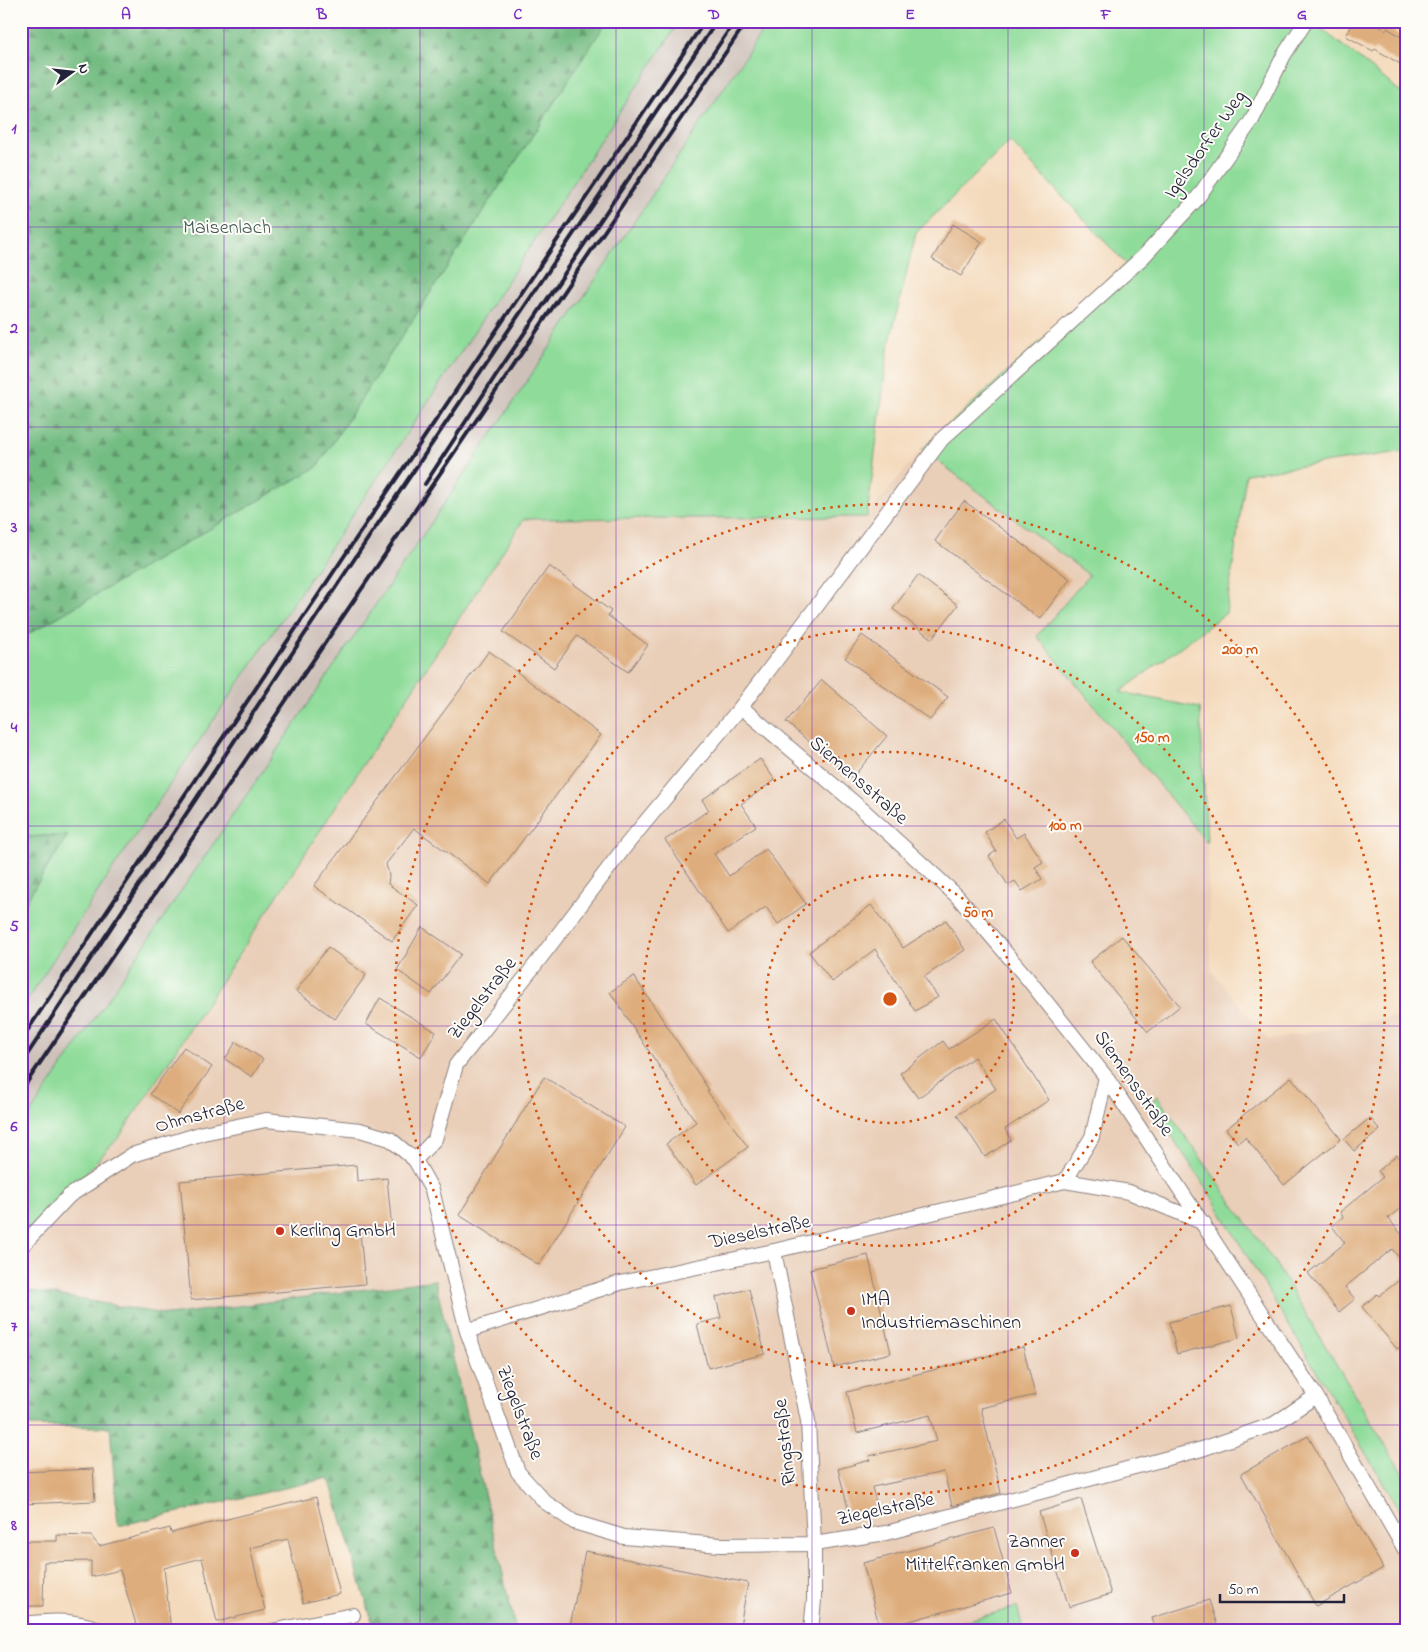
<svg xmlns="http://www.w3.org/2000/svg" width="1428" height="1652" font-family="'Indie Flower',sans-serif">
	<defs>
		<pattern id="forest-firs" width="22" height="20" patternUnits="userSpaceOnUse" patternTransform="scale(1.25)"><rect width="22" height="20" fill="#73bc82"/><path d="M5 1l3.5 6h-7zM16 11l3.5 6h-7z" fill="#5e986c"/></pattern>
	</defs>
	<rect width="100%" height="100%" fill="#fdfcf7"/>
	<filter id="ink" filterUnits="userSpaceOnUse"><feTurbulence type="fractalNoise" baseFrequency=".02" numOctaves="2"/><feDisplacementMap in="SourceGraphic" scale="10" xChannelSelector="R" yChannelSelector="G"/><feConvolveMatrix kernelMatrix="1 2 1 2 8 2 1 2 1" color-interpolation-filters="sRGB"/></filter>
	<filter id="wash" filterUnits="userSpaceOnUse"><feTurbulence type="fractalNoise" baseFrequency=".0096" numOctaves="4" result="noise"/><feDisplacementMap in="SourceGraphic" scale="20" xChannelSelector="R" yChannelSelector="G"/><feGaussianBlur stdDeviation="1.12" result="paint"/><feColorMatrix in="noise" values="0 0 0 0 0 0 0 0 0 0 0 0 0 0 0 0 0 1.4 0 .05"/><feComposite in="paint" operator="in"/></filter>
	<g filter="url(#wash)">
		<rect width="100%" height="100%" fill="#f4dabc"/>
		<polygon fill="#e9ceb8" points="922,449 1089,575 1037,636 1207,843 1211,970 1268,1040 1407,1015 1407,1631 516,1631 435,1280 169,1315 21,1289 21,1243 120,1136 524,519 866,517"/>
		<polygon fill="#cec1ba" points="680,21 769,21 493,432 21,1127 21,1009 114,867 370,489"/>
		<g fill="#8fdc9a" stroke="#587f6a">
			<polygon points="607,21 680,21 370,489 114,867 21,1009 21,909 68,835 21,837 21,638 317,467"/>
			<polygon points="769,21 1312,21 1407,97 1407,451 1246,474 1226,613 1120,692 1200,708 1207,843 1037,636 1089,575 922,449 1126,264 1010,141 916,233 888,349 867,517 524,519 120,1136 21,1243 21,1127 493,432"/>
			<polygon points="1157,1096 1275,1263 1407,1481 1407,1522 1207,1189 1150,1104"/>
			<polygon points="1017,1607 1024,1631 928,1631"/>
		</g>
		<g fill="url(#forest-firs)" stroke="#4a6f5e">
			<polygon points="21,21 607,21 317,467 21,638"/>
			<polygon points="68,835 21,909 21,837"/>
			<polygon points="435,1280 516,1631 375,1631 329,1478 118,1526 110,1427 21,1426 21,1289 169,1315"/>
		</g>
		<g id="blocks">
			<g fill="#dead7d">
				<polygon points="1354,21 1370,21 1386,30 1387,28 1407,40 1407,68 1375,49 1373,51 1346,36"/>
				<polygon points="953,224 982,242 961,276 932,259"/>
				<polygon points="964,501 1070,579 1040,619 935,541"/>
				<polygon points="549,566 611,611 608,616 648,645 628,672 577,636 554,668 503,632"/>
				<polygon points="918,575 958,605 932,639 893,609"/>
				<polygon points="862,635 948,697 930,720 845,658"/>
				<polygon points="489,651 601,735 490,884 414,828 386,864 389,876 388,884 418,905 392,941 314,886"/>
				<polygon points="822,680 887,736 852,778 786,722"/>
				<polygon points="760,759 775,780 741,804 756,826 714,854 729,876 766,849 806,904 778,924 766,907 728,933 665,840 709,810 702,800"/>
				<polygon points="1004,819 1016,838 1024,833 1043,862 1035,867 1042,879 1022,891 1015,881 1008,885 989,856 996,851 985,832"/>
				<polygon points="871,905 903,948 946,920 965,950 924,977 938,997 915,1011 875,949 832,982 809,952"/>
				<polygon points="422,927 461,954 431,994 397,970"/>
				<polygon points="1122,936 1180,1006 1148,1032 1090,962"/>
				<polygon points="328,947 366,975 335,1019 296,991"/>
				<polygon points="634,976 709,1090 707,1091 748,1147 696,1185 666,1144 696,1122 610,992"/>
				<polygon points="380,998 436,1032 421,1057 366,1024"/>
				<polygon points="996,1019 1049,1100 1005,1129 1011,1140 985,1157 957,1115 996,1089 974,1057 918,1098 900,1073 943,1041 949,1049"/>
				<polygon points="236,1042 263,1059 252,1077 225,1059"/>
				<polygon points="184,1047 212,1067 178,1114 150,1094"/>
				<polygon points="544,1077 625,1127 539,1265 459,1215"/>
				<polygon points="1291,1077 1341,1139 1284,1185 1245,1137 1238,1143 1226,1129"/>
				<polygon points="1370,1118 1380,1130 1354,1151 1344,1139"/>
				<polygon points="1397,1155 1407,1167 1407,1203 1388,1218 1407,1241 1407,1267 1392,1249 1345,1287 1355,1299 1339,1312 1308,1273 1345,1243 1332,1226 1343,1217 1340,1212 1383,1177 1378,1171"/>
				<polygon points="356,1165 357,1181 387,1178 392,1230 360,1233 365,1284 191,1300 180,1181"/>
				<polygon points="868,1255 891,1353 834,1367 810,1269"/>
				<polygon points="1407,1274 1407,1342 1397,1349 1362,1307 1377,1294 1379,1296"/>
				<polygon points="749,1289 765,1354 708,1368 697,1324 721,1318 716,1297"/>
				<polygon points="1231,1306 1239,1338 1177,1354 1169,1322"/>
				<polygon points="1023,1347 1035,1395 981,1408 1001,1493 952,1506 944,1472 872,1487 879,1513 851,1520 838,1469 870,1460 869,1456 937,1441 930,1415 857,1433 847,1392"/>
				<polygon points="1308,1436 1383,1568 1316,1606 1241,1474"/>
				<polygon points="93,1469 95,1501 21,1504 21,1472"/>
				<polygon points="316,1497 340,1594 303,1603 288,1539 250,1548 265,1610 217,1622 202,1558 164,1568 171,1631 138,1631 120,1570 91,1577 91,1561 44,1562 43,1606 21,1606 21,1541 57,1541 57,1535 91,1536 99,1546 170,1528 171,1533"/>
				<polygon points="1081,1499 1111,1594 1069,1607 1039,1512"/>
				<polygon points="994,1528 1012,1593 880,1629 863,1563"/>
				<polygon points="585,1551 748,1583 739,1631 569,1631"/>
				<polygon points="1209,1600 1219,1631 1156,1631 1152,1618"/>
			</g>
		</g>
	</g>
	<g filter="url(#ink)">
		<use href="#blocks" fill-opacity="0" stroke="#8b7e7c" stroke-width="1"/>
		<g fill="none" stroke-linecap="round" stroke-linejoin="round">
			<defs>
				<g id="minor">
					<polyline points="1306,21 1284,55 1252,120 1196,200 1143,257 942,439 741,707 627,844 535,965 456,1065 435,1139 415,1160 432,1190 467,1331 518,1472 545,1502 574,1522 624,1537 720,1545 814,1544 886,1533 1202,1449 1274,1424 1316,1396"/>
					<polyline points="741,707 863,810 957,896 1028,979 1106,1077 1316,1396 1407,1553"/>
					<polyline points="1065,1181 1129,1192 1204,1223"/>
					<polyline points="21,1247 69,1196 132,1155 203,1133 266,1120 360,1130 390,1139 415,1160"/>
					<polyline points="774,1251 808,1421 814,1544 814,1600 811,1631"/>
					<polyline points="467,1331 620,1283 774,1251 1065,1181 1092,1137 1106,1077"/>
					<path d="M 21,1624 C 48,1621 70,1619 96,1628 L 97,1631"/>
					<polyline points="271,1631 353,1615"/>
					<polyline points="1397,1631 1407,1625"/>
				</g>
			</defs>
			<use href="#minor" stroke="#8b7e7c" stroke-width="16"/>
			<use href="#minor" stroke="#fff" stroke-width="14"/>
			<g stroke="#22223b" stroke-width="4">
				<polyline points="425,484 496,375 735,21"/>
				<polyline points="21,1040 357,537 705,21"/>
				<polyline points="21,1064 365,543 717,21"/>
				<polyline points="21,1091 747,21"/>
			</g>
		</g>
	</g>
	<path fill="none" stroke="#7b2cbf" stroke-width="1" stroke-opacity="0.55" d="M 224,21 L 224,1631M 420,21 L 420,1631M 616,21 L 616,1631M 812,21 L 812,1631M 1008,21 L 1008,1631M 1204,21 L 1204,1631M 21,227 L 1407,227M 21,427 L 1407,427M 21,626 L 1407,626M 21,826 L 1407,826M 21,1026 L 1407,1026M 21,1225 L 1407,1225M 21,1425 L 1407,1425"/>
	<g fill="none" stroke="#d45411" stroke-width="2.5" stroke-dasharray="2.5 5">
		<circle cx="890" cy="999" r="124"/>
		<circle cx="890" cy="999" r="247"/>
		<circle cx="890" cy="999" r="371"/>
		<circle cx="890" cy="999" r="495"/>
	</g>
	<g fill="#c8321e" stroke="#fdfcf7" stroke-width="2">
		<circle cx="280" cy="1231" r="5"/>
		<circle cx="851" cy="1311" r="5"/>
		<circle cx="1075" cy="1553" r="5"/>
	</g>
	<g text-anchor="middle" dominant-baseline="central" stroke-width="4" stroke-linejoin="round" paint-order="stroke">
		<g font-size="20" fill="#22223b" stroke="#fdfcf7">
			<text transform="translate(1206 145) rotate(-55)">Igelsdorfer Weg</text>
			<text transform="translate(858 781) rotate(41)">Siemensstraße</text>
			<text transform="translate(483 999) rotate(-52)">Ziegelstraße</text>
			<text transform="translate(1133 1084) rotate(55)">Siemensstraße</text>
			<text transform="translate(200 1116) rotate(-15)">Ohmstraße</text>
			<text transform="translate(760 1233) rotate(-12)">Dieselstraße</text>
			<text transform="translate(519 1413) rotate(69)">Ziegelstraße</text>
			<text transform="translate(786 1442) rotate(-96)">Ringstraße</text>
			<text transform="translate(886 1510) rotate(-12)">Ziegelstraße</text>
		</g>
		<g font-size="20" fill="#435a58" stroke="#fdfcf7">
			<text x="227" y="228">Maisenlach</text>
		</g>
		<g font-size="20" fill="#22223b" stroke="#fdfcf7" text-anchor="start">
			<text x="290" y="1231">Kerling GmbH</text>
			<text x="861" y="1300">IMA<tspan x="861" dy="23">Industriemaschinen</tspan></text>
			<text x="1065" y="1542" text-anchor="end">Zanner<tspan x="1065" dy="23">Mittelfranken GmbH</tspan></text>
		</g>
	</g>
	<circle cx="890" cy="999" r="8" fill="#d45411" stroke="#fdfcf7" stroke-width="2.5"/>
	<g font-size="15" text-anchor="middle" font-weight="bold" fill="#d45411" stroke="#fdfcf7" stroke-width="4" stroke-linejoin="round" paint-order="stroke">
		<text x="1240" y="654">200 m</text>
		<text x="1152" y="742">150 m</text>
		<text x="1065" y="830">100 m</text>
		<text x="978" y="917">50 m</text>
	</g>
	<rect width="1428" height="1652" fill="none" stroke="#fdfcf7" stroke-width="55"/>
	<g transform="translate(72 72) rotate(75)" stroke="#fdfcf7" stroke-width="4" paint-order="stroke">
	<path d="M0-4L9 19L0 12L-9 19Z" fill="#22223b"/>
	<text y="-8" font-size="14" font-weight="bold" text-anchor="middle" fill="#22223b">N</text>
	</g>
	<path d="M1220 1594v8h124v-8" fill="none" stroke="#22223b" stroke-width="2.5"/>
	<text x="1228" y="1594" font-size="15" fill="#22223b" stroke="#fdfcf7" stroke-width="4" paint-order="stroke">50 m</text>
	<rect x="28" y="28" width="1372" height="1596" fill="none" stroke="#7b2cbf" stroke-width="2"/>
	<g font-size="16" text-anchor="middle" font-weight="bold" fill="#7b2cbf">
		<text x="126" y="19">A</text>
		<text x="322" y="19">B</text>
		<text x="518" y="19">C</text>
		<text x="714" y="19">D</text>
		<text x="910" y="19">E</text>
		<text x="1106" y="19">F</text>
		<text x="1302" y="19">G</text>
		<text x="14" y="133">1</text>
		<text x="14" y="333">2</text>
		<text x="14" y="532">3</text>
		<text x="14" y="732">4</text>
		<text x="14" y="931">5</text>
		<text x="14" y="1131">6</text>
		<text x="14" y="1331">7</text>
		<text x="14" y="1530">8</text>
	</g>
</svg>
